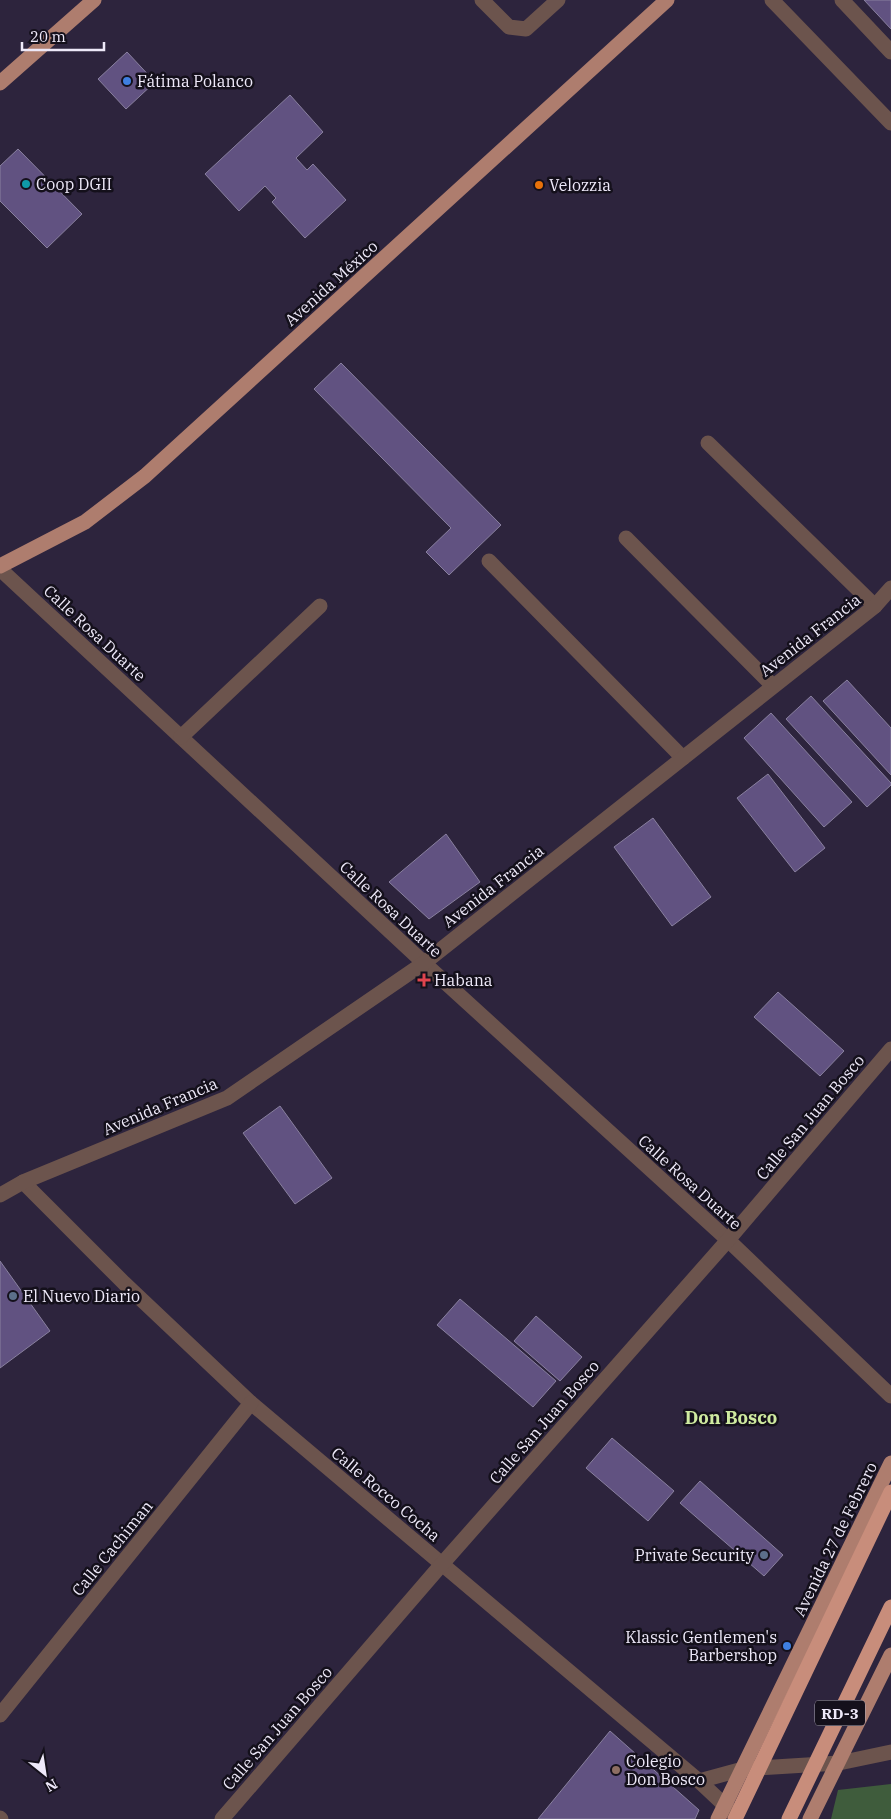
<svg xmlns="http://www.w3.org/2000/svg" width="891" height="1819" font-family="'IBM Plex Serif',serif">
	<rect width="100%" height="100%" fill="#2d243d"/>
	<polygon fill="#3f5c3c" points="891,1784 891,1819 831,1819 838,1790"/>
	<g fill="#615281" stroke="#89809f">
		<polygon points="864,0 891,0 891,29"/>
		<polygon points="127,52 155,82 126,109 98,79"/>
		<polygon points="290,95 323,132 296,158 307,170 313,164 346,200 305,238 272,202 276,198 265,186 239,211 205,174"/>
		<polygon points="18,149 82,214 47,248 0,201 0,166"/>
		<polygon points="341,363 501,525 449,575 426,552 451,528 314,389"/>
		<polygon points="847,680 891,728 891,775 823,701"/>
		<polygon points="811,696 891,783 891,785 867,807 786,719"/>
		<polygon points="771,713 852,802 824,827 744,738"/>
		<polygon points="768,774 825,848 795,872 737,798"/>
		<polygon points="653,818 711,897 672,926 614,847"/>
		<polygon points="446,834 480,882 429,919 389,882"/>
		<polygon points="778,992 844,1051 820,1076 754,1017"/>
		<polygon points="280,1106 332,1178 295,1204 243,1133"/>
		<polygon points="0,1261 50,1331 0,1368"/>
		<polygon points="460,1299 556,1381 533,1407 437,1325"/>
		<polygon points="536,1316 582,1357 560,1381 514,1341"/>
		<polygon points="612,1438 674,1491 648,1521 586,1468"/>
		<polygon points="700,1481 783,1555 764,1576 680,1503"/>
		<polygon points="610,1731 699,1810 695,1819 538,1819"/>
	</g>
	<g fill="none" stroke-linecap="round" stroke-linejoin="round">
		<g stroke="#6c544d" stroke-width="15">
			<polyline points="482,0 509,27 526,29 558,0"/>
			<polyline points="772,0 891,123"/>
			<polyline points="842,0 891,52"/>
			<polyline points="708,443 875,606"/>
			<polyline points="626,538 773,686"/>
			<polyline points="489,561 683,758"/>
			<polyline points="0,569 424,963 728,1240 891,1396"/>
			<polyline points="181,737 320,606"/>
			<polyline points="23,1182 124,1283 251,1403 699,1781 733,1813"/>
			<polyline points="0,1195 23,1182 227,1098 424,963 875,606 891,588"/>
			<polyline points="0,1715 251,1403"/>
			<polyline points="699,1781 743,1769 839,1763 891,1752"/>
			<polyline points="0,1818 1,1819"/>
			<polyline points="222,1819 442,1564 728,1240 891,1049"/>
		</g>
		<g stroke="#ae7d6e" stroke-width="15">
			<polyline points="0,83 94,0"/>
			<polyline points="0,566 85,522 145,476 667,0"/>
			<polyline points="718,1819 891,1463"/>
			<polyline points="810,1819 891,1655"/>
		</g>
		<g stroke="#c88d7b" stroke-width="15">
			<polyline points="735,1819 891,1492"/>
			<polyline points="789,1819 891,1607"/>
		</g>
	</g>
	<g fill="#3f7fe0" stroke="#14101b" stroke-width="2">
		<circle cx="127" cy="81" r="5"/>
		<circle cx="787" cy="1646" r="5"/>
	</g>
	<circle fill="#0f9aa8" stroke="#14101b" stroke-width="2" cx="26" cy="184" r="5"/>
	<circle fill="#e8710a" stroke="#14101b" stroke-width="2" cx="539" cy="185" r="5"/>
	<path fill="#e0444e" stroke="#14101b" stroke-width="2" d="M421.5 972.5h5v5h5v5h-5v5h-5v-5h-5v-5h5z"/>
	<g fill="#5c6f8a" stroke="#14101b" stroke-width="2">
		<circle cx="13" cy="1296" r="5"/>
		<circle cx="764" cy="1555" r="5"/>
	</g>
	<circle fill="#8d6e63" stroke="#14101b" stroke-width="2" cx="616" cy="1770" r="5"/>
	<g text-anchor="middle" dominant-baseline="central" stroke-width="5" stroke-linejoin="round" paint-order="stroke">
		<rect fill="#14101b" stroke="#ada8b6" stroke-width="1" x="815" y="1700.5" width="50" height="25" rx="4"/>
		<g font-size="15" font-weight="bold" fill="#eee9f9">
			<text x="840" y="1713">RD-3</text>
		</g>
		<g font-size="16" fill="#eee9f9" stroke="#14101b" text-anchor="start">
			<text x="137" y="81">Fátima Polanco</text>
			<text x="36" y="184">Coop DGII</text>
			<text x="549" y="185">Velozzia</text>
			<text x="434" y="980">Habana</text>
			<text x="23" y="1296">El Nuevo Diario</text>
			<text x="754" y="1555" text-anchor="end">Private Security</text>
			<text x="777" y="1637" text-anchor="end">Klassic Gentlemen's<tspan x="777" dy="18">Barbershop</tspan></text>
			<text x="626" y="1761">Colegio<tspan x="626" dy="18">Don Bosco</tspan></text>
		</g>
		<g font-size="16" fill="#eee9f9" stroke="#14101b">
			<text transform="translate(331 283) rotate(-42)">Avenida México</text>
			<text transform="translate(95 633) rotate(43)">Calle Rosa Duarte</text>
			<text transform="translate(810 635) rotate(-38)">Avenida Francia</text>
			<text transform="translate(493 886) rotate(-38)">Avenida Francia</text>
			<text transform="translate(391 909) rotate(43)">Calle Rosa Duarte</text>
			<text transform="translate(160 1106) rotate(-23)">Avenida Francia</text>
			<text transform="translate(810 1117) rotate(-50)">Calle San Juan Bosco</text>
			<text transform="translate(690 1182) rotate(42)">Calle Rosa Duarte</text>
			<text transform="translate(544 1422) rotate(-49)">Calle San Juan Bosco</text>
			<text transform="translate(386 1494) rotate(40)">Calle Rocco Cocha</text>
			<text transform="translate(835 1539) rotate(-64)">Avenida 27 de Febrero</text>
			<text transform="translate(112 1548) rotate(-51)">Calle Cachiman</text>
			<text transform="translate(277 1728) rotate(-49)">Calle San Juan Bosco</text>
		</g>
		<g font-size="18" font-weight="bold" fill="#cfeaa0" stroke="#14101b">
			<text x="731" y="1417">Don Bosco</text>
		</g>
	</g>
	<g transform="translate(45 1774) rotate(150)" stroke="#14101b" stroke-width="4" paint-order="stroke">
	<path d="M0-4L9 19L0 12L-9 19Z" fill="#eee9f9"/>
	<text y="-8" font-size="14" font-weight="bold" text-anchor="middle" fill="#eee9f9">N</text>
	</g>
	<path d="M22 42v8h82v-8" fill="none" stroke="#eee9f9" stroke-width="2.5"/>
	<text x="30" y="42" font-size="15" fill="#eee9f9" stroke="#14101b" stroke-width="4" paint-order="stroke">20 m</text>
</svg>
